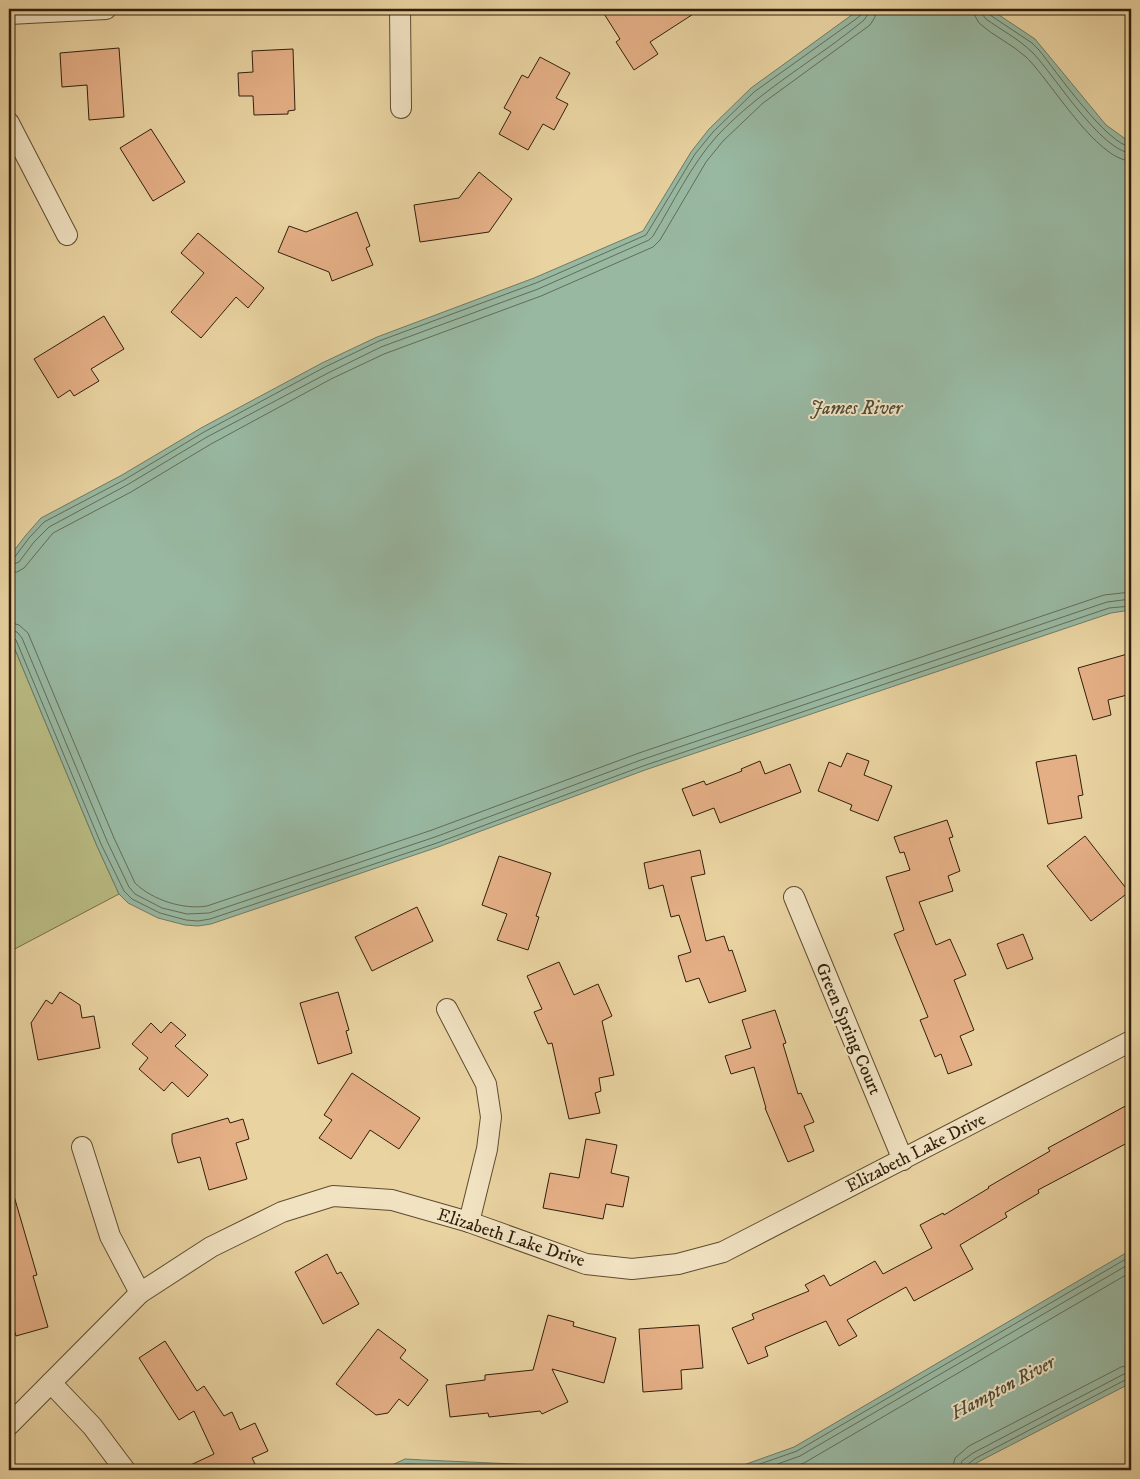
<svg xmlns="http://www.w3.org/2000/svg" width="1140" height="1479" font-family="'IM FELL DW Pica',serif">
	<rect width="100%" height="100%" fill="#e9d3a1"/>
	<filter id="stains"><feTurbulence type="fractalNoise" baseFrequency=".004" numOctaves="4"/><feColorMatrix values="0 0 0 0 .2 0 0 0 0 .09 0 0 0 0 .02 0 0 0 .5 -.17"/></filter>
	<radialGradient id="worn" r=".72"><stop offset=".6" stop-color="#630" stop-opacity="0"/><stop offset="1" stop-color="#630" stop-opacity=".3"/></radialGradient>
	<polygon fill="#b9bb82" stroke="#746d46" points="9,635 97,846 119,894 9,952"/>
	<g fill="#98b8a2" stroke="#6e7b66">
		<polygon points="860,9 990,9 1035,39 1106,125 1131,143 1131,610 1111,613 645,770 438,847 211,924 198,926 185,925 158,918 128,903 119,894 97,846 9,635 9,557 26,535 41,518 122,475 201,428 322,363 377,337 534,278 643,231 691,152 709,129 751,88"/>
		<polygon points="1131,1250 1131,1383 978,1462 968,1470 695,1470 738,1467 794,1447"/>
		<polygon points="405,1459 423,1460 653,1470 386,1470 392,1465"/>
	</g>
	<g fill="none" stroke-linecap="round" stroke-linejoin="round">
		<g stroke="#646c56" stroke-width="1">
			<path d="M 974,9 L 975,16 L 979,23 C 993,36 1012,44 1026,57 C 1051,81 1096,160 1131,161"/>
			<path d="M 982,9 L 982,14 L 986,19 C 1001,30 1019,39 1033,53 C 1054,75 1102,152 1131,153"/>
			<path d="M 988,9 L 990,15 L 1032,43 L 1039,50 C 1056,71 1107,145 1131,147"/>
			<polyline points="9,560 14,558 29,538 44,522 124,480 204,432 325,367 379,341 536,283 646,235 695,154 713,132 754,92 856,19 862,14 863,9"/>
			<path d="M 9,566 L 19,562 L 34,542 L 49,527 L 127,485 L 207,437 L 328,373 L 381,347 L 538,289 L 649,240 L 653,236 C 673,203 691,165 717,136 C 761,89 816,60 864,20 L 868,14 L 869,9"/>
			<polyline points="9,573 17,572 24,568 53,533 131,492 211,444 331,379 384,354 541,296 653,247 660,240 706,162 723,141 763,103 870,25 875,17 876,9"/>
			<path d="M 9,622 L 19,625 L 28,633 L 114,838 L 135,883 C 152,900 184,910 207,906 L 432,830 L 639,753 L 1104,595 L 1131,592"/>
			<polyline points="9,630 17,632 22,638 107,841 129,887 135,894 162,908 187,914 209,913 435,837 641,760 1107,602 1131,599"/>
			<polyline points="9,636 13,637 16,640 101,844 124,891 132,899 160,913 186,920 198,921 210,919 437,843 643,766 1109,608 1131,606"/>
			<polyline points="394,1470 406,1464 542,1470"/>
			<polyline points="743,1470 797,1451 1131,1256"/>
			<polyline points="761,1470 800,1456 1131,1263"/>
			<polyline points="784,1470 804,1463 1131,1272"/>
			<polyline points="952,1470 955,1458 969,1446 1121,1367 1131,1365"/>
			<polyline points="959,1470 962,1461 973,1453 1124,1374 1131,1373"/>
			<polyline points="965,1470 967,1465 976,1458 1127,1379 1131,1379"/>
		</g>
	</g>
	<g fill="#e5af86" stroke="#301f0b">
		<polygon points="601,9 701,9 650,42 658,54 634,70 616,42 620,39"/>
		<polygon points="119,48 124,117 89,120 87,85 62,87 60,53"/>
		<polygon points="293,49 295,110 288,111 288,114 254,115 253,96 239,96 238,73 253,72 252,51"/>
		<polygon points="540,57 570,73 556,98 568,104 554,130 543,124 528,150 499,134 511,112 504,108 522,75 528,78"/>
		<polygon points="151,129 185,182 153,201 120,148"/>
		<polygon points="479,172 512,199 489,232 420,242 414,205 459,198"/>
		<polygon points="357,212 370,246 366,248 373,265 332,281 329,272 278,252 289,226 306,232"/>
		<polygon points="198,233 264,288 248,308 236,297 201,338 171,312 204,273 181,253"/>
		<polygon points="104,316 124,349 91,369 99,381 74,396 70,390 58,398 34,359"/>
		<polygon points="1131,653 1131,694 1108,700 1111,715 1093,720 1078,668"/>
		<polygon points="847,753 869,761 864,775 892,786 878,821 850,810 852,805 818,791 829,762 841,767"/>
		<polygon points="1076,755 1083,795 1078,796 1082,818 1048,824 1036,762"/>
		<polygon points="760,761 765,774 790,764 801,792 720,823 714,808 693,816 682,789 704,781 706,785 742,771 741,769"/>
		<polygon points="947,820 953,837 949,838 960,871 948,876 953,891 919,902 936,945 950,939 966,975 954,980 974,1030 960,1036 972,1065 948,1074 941,1054 935,1057 920,1020 928,1017 894,934 904,930 886,877 910,870 904,852 900,853 894,837"/>
		<polygon points="1085,836 1129,892 1091,921 1047,866"/>
		<polygon points="700,850 705,874 691,877 706,941 724,936 729,951 732,950 746,991 709,1003 699,978 686,982 678,956 691,952 679,915 671,917 663,885 649,889 644,863"/>
		<polygon points="499,856 551,873 536,916 539,917 528,950 497,940 507,914 482,905"/>
		<polygon points="417,907 433,941 372,971 355,937"/>
		<polygon points="1023,934 1033,959 1007,969 997,944"/>
		<polygon points="559,962 574,995 598,984 612,1016 602,1021 614,1075 599,1078 601,1091 595,1093 600,1113 569,1119 552,1043 548,1044 534,1012 542,1009 527,976"/>
		<polygon points="60,992 80,1005 82,1018 94,1016 100,1048 38,1060 31,1023 46,1000 52,1004"/>
		<polygon points="338,992 349,1030 346,1031 352,1053 318,1064 300,1003"/>
		<polygon points="775,1010 786,1043 783,1044 798,1094 801,1093 814,1122 804,1126 814,1151 788,1162 765,1108 766,1108 754,1067 731,1074 725,1056 751,1048 742,1020"/>
		<polygon points="171,1022 186,1035 175,1046 208,1075 188,1097 172,1082 164,1091 139,1069 148,1058 132,1044 151,1023 161,1033"/>
		<polygon points="352,1073 420,1118 399,1149 370,1130 351,1159 319,1138 332,1120 324,1115"/>
		<polygon points="1131,1103 1131,1141 1038,1190 1039,1193 1005,1213 1007,1217 960,1245 973,1269 914,1301 906,1287 847,1320 857,1336 839,1346 826,1321 765,1347 768,1356 748,1364 732,1328 754,1319 752,1314 809,1291 805,1285 824,1275 830,1286 875,1261 883,1274 932,1248 920,1225 943,1213 944,1215 989,1188 988,1187 1050,1151 1048,1148"/>
		<polygon points="228,1118 230,1123 243,1119 249,1139 236,1143 247,1179 209,1190 200,1157 178,1163 172,1142 172,1134"/>
		<polygon points="586,1139 617,1145 611,1173 629,1177 623,1207 606,1204 603,1219 543,1208 550,1173 579,1178"/>
		<polygon points="9,1196 14,1196 37,1275 33,1276 48,1327 16,1336 9,1313"/>
		<polygon points="327,1254 337,1274 341,1272 359,1304 323,1324 295,1272"/>
		<polygon points="548,1315 574,1322 573,1326 616,1338 604,1383 552,1369 568,1402 542,1414 540,1411 489,1417 488,1413 450,1417 446,1385 485,1380 485,1375 533,1370"/>
		<polygon points="699,1325 703,1368 681,1370 682,1389 643,1392 639,1329"/>
		<polygon points="378,1329 406,1350 400,1358 428,1380 408,1406 399,1399 388,1413 376,1415 336,1384"/>
		<polygon points="165,1341 197,1391 204,1386 224,1416 232,1412 240,1430 255,1423 268,1451 252,1458 258,1470 180,1470 214,1454 194,1411 179,1420 139,1358"/>
	</g>
	<g fill="none" stroke-linecap="round" stroke-linejoin="round">
		<defs>
			<g id="minor">
				<polyline points="400,9 401,108"/>
				<polyline points="9,14 106,9"/>
				<polyline points="9,123 67,235"/>
				<polyline points="794,897 903,1160"/>
				<polyline points="447,1009 486,1084 491,1117 487,1149 469,1222"/>
				<polyline points="82,1147 110,1236 140,1293"/>
				<polyline points="51,1383 92,1426 125,1470"/>
				<polyline points="9,1425 140,1293 211,1247 282,1212 333,1196 392,1200 469,1222 586,1264 632,1269 678,1264 723,1252 1131,1041"/>
			</g>
		</defs>
		<use href="#minor" stroke="#5e4c30" stroke-width="22"/>
		<use href="#minor" stroke="#f1e2c2" stroke-width="20"/>
	</g>
	<g text-anchor="middle" dominant-baseline="central" stroke-width="4" stroke-linejoin="round" paint-order="stroke">
		<g font-size="18" fill="#301f0b" stroke="#f1e2c2">
			<text transform="translate(848 1029) rotate(67)">Green Spring Court</text>
			<text transform="translate(916 1153) rotate(-27)">Elizabeth Lake Drive</text>
			<text transform="translate(511 1238) rotate(18)">Elizabeth Lake Drive</text>
		</g>
		<g font-size="19" font-style="italic" fill="#4f4d38" stroke="#f1e2c2">
			<text x="856" y="408">James River</text>
			<text transform="translate(1003 1388) rotate(-28)">Hampton River</text>
		</g>
	</g>
	<rect width="1140" height="1479" fill="none" stroke="#e9d3a1" stroke-width="30"/>
	<rect x="10" y="10" width="1120" height="1459" fill="none" stroke="#301f0b" stroke-width="2.5"/>
	<rect x="15" y="15" width="1110" height="1449" fill="none" stroke="#301f0b"/>
	<rect width="100%" height="100%" filter="url(#stains)"/>
	<rect width="100%" height="100%" fill="url(#worn)"/>
</svg>
